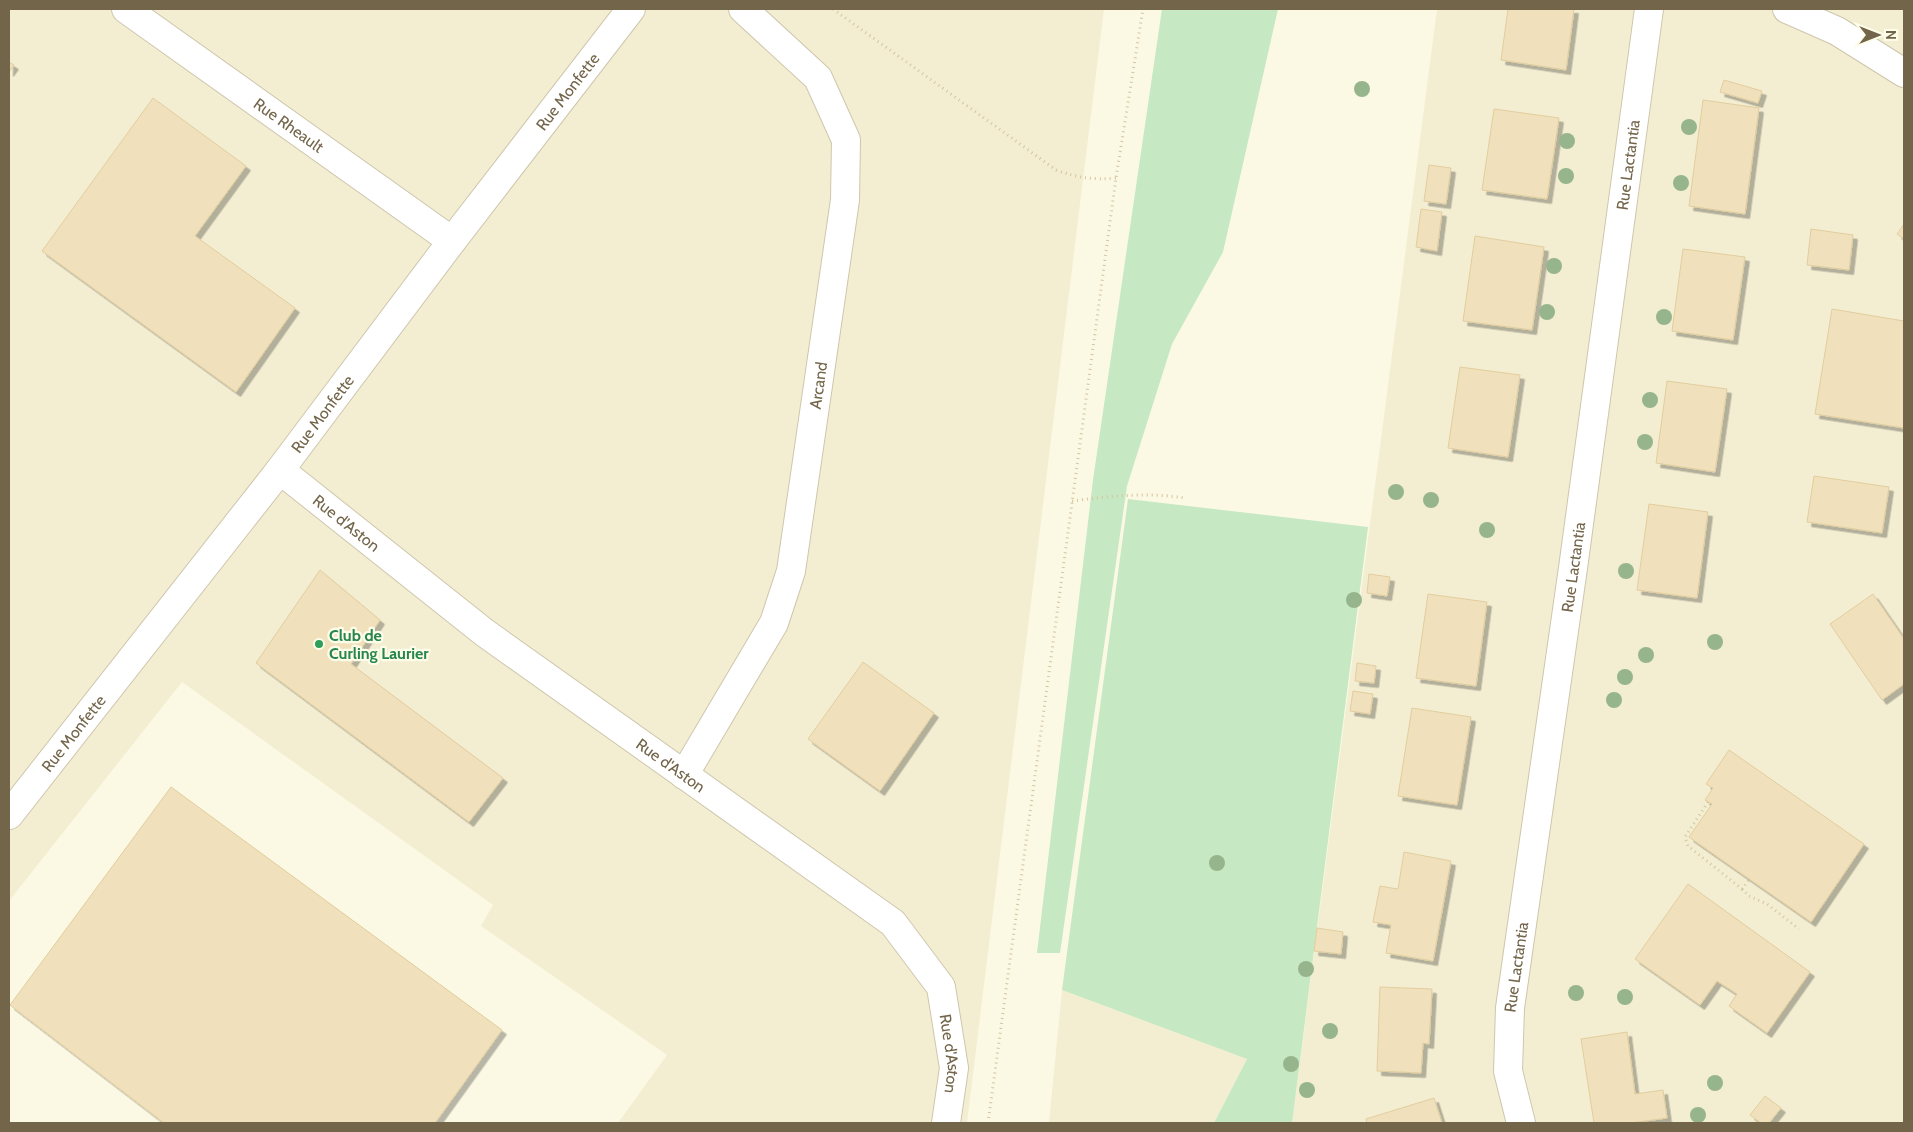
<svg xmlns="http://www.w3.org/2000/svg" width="1913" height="1132" font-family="Cabin,sans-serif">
	<defs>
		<filter id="shadow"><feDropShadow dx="4.5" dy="4.5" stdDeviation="0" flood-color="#0004"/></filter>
	</defs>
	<rect width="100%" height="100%" fill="#fbf9e4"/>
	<g fill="#f3eed2">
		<polygon points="9,9 1104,9 967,1123 618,1123 667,1055 481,926 493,905 182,682 9,901"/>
		<polygon points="1437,9 1904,9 1904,1123 1292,1123"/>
		<polygon points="1062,990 1247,1059 1214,1123 1049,1123"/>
	</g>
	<g fill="#c6e8c3">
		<polygon points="1162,9 1278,9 1223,252 1172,344 1127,486 1060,953 1037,953 1093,480"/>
		<polygon points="1128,499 1368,527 1292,1123 1214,1123 1247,1059 1062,990"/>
	</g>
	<g fill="#f0e1bc" stroke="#e2cd9d" filter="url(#shadow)">
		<polygon points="1508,9 1574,9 1566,70 1501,60"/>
		<polygon points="9,62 14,65 9,72"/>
		<polygon points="1724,80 1762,91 1758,103 1720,92"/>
		<polygon points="153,98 246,166 195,236 295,308 236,392 42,251"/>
		<polygon points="1703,100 1759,108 1745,214 1689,206"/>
		<polygon points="1494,109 1559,118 1547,199 1482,190"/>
		<polygon points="1429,165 1451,168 1446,204 1424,201"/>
		<polygon points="1421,209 1442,212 1437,251 1416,247"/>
		<polygon points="1904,224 1904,239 1897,234"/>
		<polygon points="1811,229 1853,235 1849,270 1807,265"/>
		<polygon points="1475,236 1544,247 1532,330 1463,321"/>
		<polygon points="1683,249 1745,257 1733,340 1672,331"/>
		<polygon points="1832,309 1904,321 1904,428 1815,414"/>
		<polygon points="1460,367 1520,375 1508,457 1448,448"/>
		<polygon points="1667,381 1727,389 1715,472 1656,463"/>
		<polygon points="1814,476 1889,487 1882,533 1807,522"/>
		<polygon points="1649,504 1708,512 1697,598 1637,590"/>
		<polygon points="320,570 380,620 351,664 503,778 469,822 256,663"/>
		<polygon points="1369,574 1390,577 1387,596 1367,593"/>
		<polygon points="1428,594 1487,602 1476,686 1416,678"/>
		<polygon points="1873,594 1904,639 1904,684 1882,700 1830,624"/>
		<polygon points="863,662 934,713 880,791 808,739"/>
		<polygon points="1357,663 1376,666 1374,683 1355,681"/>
		<polygon points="1353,691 1373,694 1370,714 1350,711"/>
		<polygon points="1412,708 1471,717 1457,805 1398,796"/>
		<polygon points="1729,750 1864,844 1811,922 1689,837 1712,804 1705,800 1713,788 1706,784"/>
		<polygon points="171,787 502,1030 435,1123 164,1123 10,1005"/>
		<polygon points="1404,852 1451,861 1433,961 1386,953 1391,925 1373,922 1380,886 1398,889"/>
		<polygon points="1688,884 1810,972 1767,1033 1729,1006 1737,994 1717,981 1700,1005 1635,959"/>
		<polygon points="1317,928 1343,932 1341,954 1314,951"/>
		<polygon points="1380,987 1432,989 1429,1044 1423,1043 1421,1073 1377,1071"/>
		<polygon points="1627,1032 1635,1094 1663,1090 1667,1118 1631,1123 1594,1123 1581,1039"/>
		<polygon points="1765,1096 1781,1108 1769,1123 1761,1123 1750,1115"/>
		<polygon points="1434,1098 1442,1123 1367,1123 1366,1119"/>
	</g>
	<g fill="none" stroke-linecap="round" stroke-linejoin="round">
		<defs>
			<g id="street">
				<path id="s1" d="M 126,9 L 452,241"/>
				<polyline points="1787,9 1837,31 1904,73"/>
				<path id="s2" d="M 280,470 L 485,633 L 893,923 L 941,987 L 954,1068 L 946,1123"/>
				<path id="s3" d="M 684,775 L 774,623 L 791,571 L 845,200 L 846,140 L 818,78 L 743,9"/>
				<path id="s4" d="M 9,815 L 280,470 L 452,241 L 631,9"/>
				<path id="s5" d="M 1521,1123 L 1508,1071 L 1510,1008 L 1573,568 L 1649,9"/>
			</g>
		</defs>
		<use href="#street" stroke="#cec6ad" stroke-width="30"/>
		<g stroke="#d4c49f" stroke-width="3" stroke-dasharray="1 4" stroke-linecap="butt">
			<path d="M 833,9 L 1056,170 C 1078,178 1093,180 1116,178"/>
			<path d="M 1072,501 C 1110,496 1147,492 1185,498"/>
			<polyline points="1708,802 1685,837 1688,846 1742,889 1750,879"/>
			<polyline points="1742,889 1749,896 1767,904 1799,929"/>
			<polyline points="988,1123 1116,178 1143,9"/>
		</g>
		<use href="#street" stroke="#fff" stroke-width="28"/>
	</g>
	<g fill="#97b58d">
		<circle cx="1362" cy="89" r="8"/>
		<circle cx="1689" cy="127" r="8"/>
		<circle cx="1567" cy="141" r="8"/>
		<circle cx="1566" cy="176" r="8"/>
		<circle cx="1681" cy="183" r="8"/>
		<circle cx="1554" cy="266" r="8"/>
		<circle cx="1547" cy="312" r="8"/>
		<circle cx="1664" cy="317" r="8"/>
		<circle cx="1650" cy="400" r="8"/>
		<circle cx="1645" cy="442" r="8"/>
		<circle cx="1396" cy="492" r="8"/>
		<circle cx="1431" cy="500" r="8"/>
		<circle cx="1487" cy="530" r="8"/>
		<circle cx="1626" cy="571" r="8"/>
		<circle cx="1354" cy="600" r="8"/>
		<circle cx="1715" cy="642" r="8"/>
		<circle cx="1646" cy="655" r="8"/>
		<circle cx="1625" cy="677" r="8"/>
		<circle cx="1614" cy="700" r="8"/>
		<circle cx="1217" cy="863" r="8"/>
		<circle cx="1306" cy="969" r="8"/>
		<circle cx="1576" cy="993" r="8"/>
		<circle cx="1625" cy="997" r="8"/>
		<circle cx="1330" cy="1031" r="8"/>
		<circle cx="1291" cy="1064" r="8"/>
		<circle cx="1715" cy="1083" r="8"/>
		<circle cx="1307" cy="1090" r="8"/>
		<circle cx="1698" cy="1115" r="8"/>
	</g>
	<circle fill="#2e9e5b" stroke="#fefde9" stroke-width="2" cx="319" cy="644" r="5"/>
	<g text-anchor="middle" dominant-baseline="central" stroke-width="4.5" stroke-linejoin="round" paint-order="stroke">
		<g font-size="16" fill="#73654a" stroke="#fefde9">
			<text stroke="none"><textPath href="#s4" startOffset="914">Rue Monfette</textPath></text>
			<text stroke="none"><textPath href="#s1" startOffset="200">Rue Rheault</textPath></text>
			<text stroke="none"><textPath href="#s5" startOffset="968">Rue Lactantia</textPath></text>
			<text stroke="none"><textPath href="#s3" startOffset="419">Arcand</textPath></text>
			<text stroke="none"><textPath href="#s4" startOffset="509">Rue Monfette</textPath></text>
			<text stroke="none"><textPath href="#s2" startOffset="85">Rue d'Aston</textPath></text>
			<text stroke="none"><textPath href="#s5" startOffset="562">Rue Lactantia</textPath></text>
			<text stroke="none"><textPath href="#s4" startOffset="104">Rue Monfette</textPath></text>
			<text stroke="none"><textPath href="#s2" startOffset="490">Rue d'Aston</textPath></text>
			<text stroke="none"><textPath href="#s5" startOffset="158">Rue Lactantia</textPath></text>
			<text stroke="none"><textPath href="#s2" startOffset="910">Rue d'Aston</textPath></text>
		</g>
		<g font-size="16" font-weight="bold" fill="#27864d" stroke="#fefde9" text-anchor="start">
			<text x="329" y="635">Club de<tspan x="329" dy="18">Curling Laurier</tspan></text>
		</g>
	</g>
	<rect width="1913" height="1132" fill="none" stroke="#73654a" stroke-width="20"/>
	<g transform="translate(1878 35) rotate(90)" stroke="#fefde9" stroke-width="4" paint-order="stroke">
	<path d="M0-4L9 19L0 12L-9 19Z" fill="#73654a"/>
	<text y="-8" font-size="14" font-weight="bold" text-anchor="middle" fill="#73654a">N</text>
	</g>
</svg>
